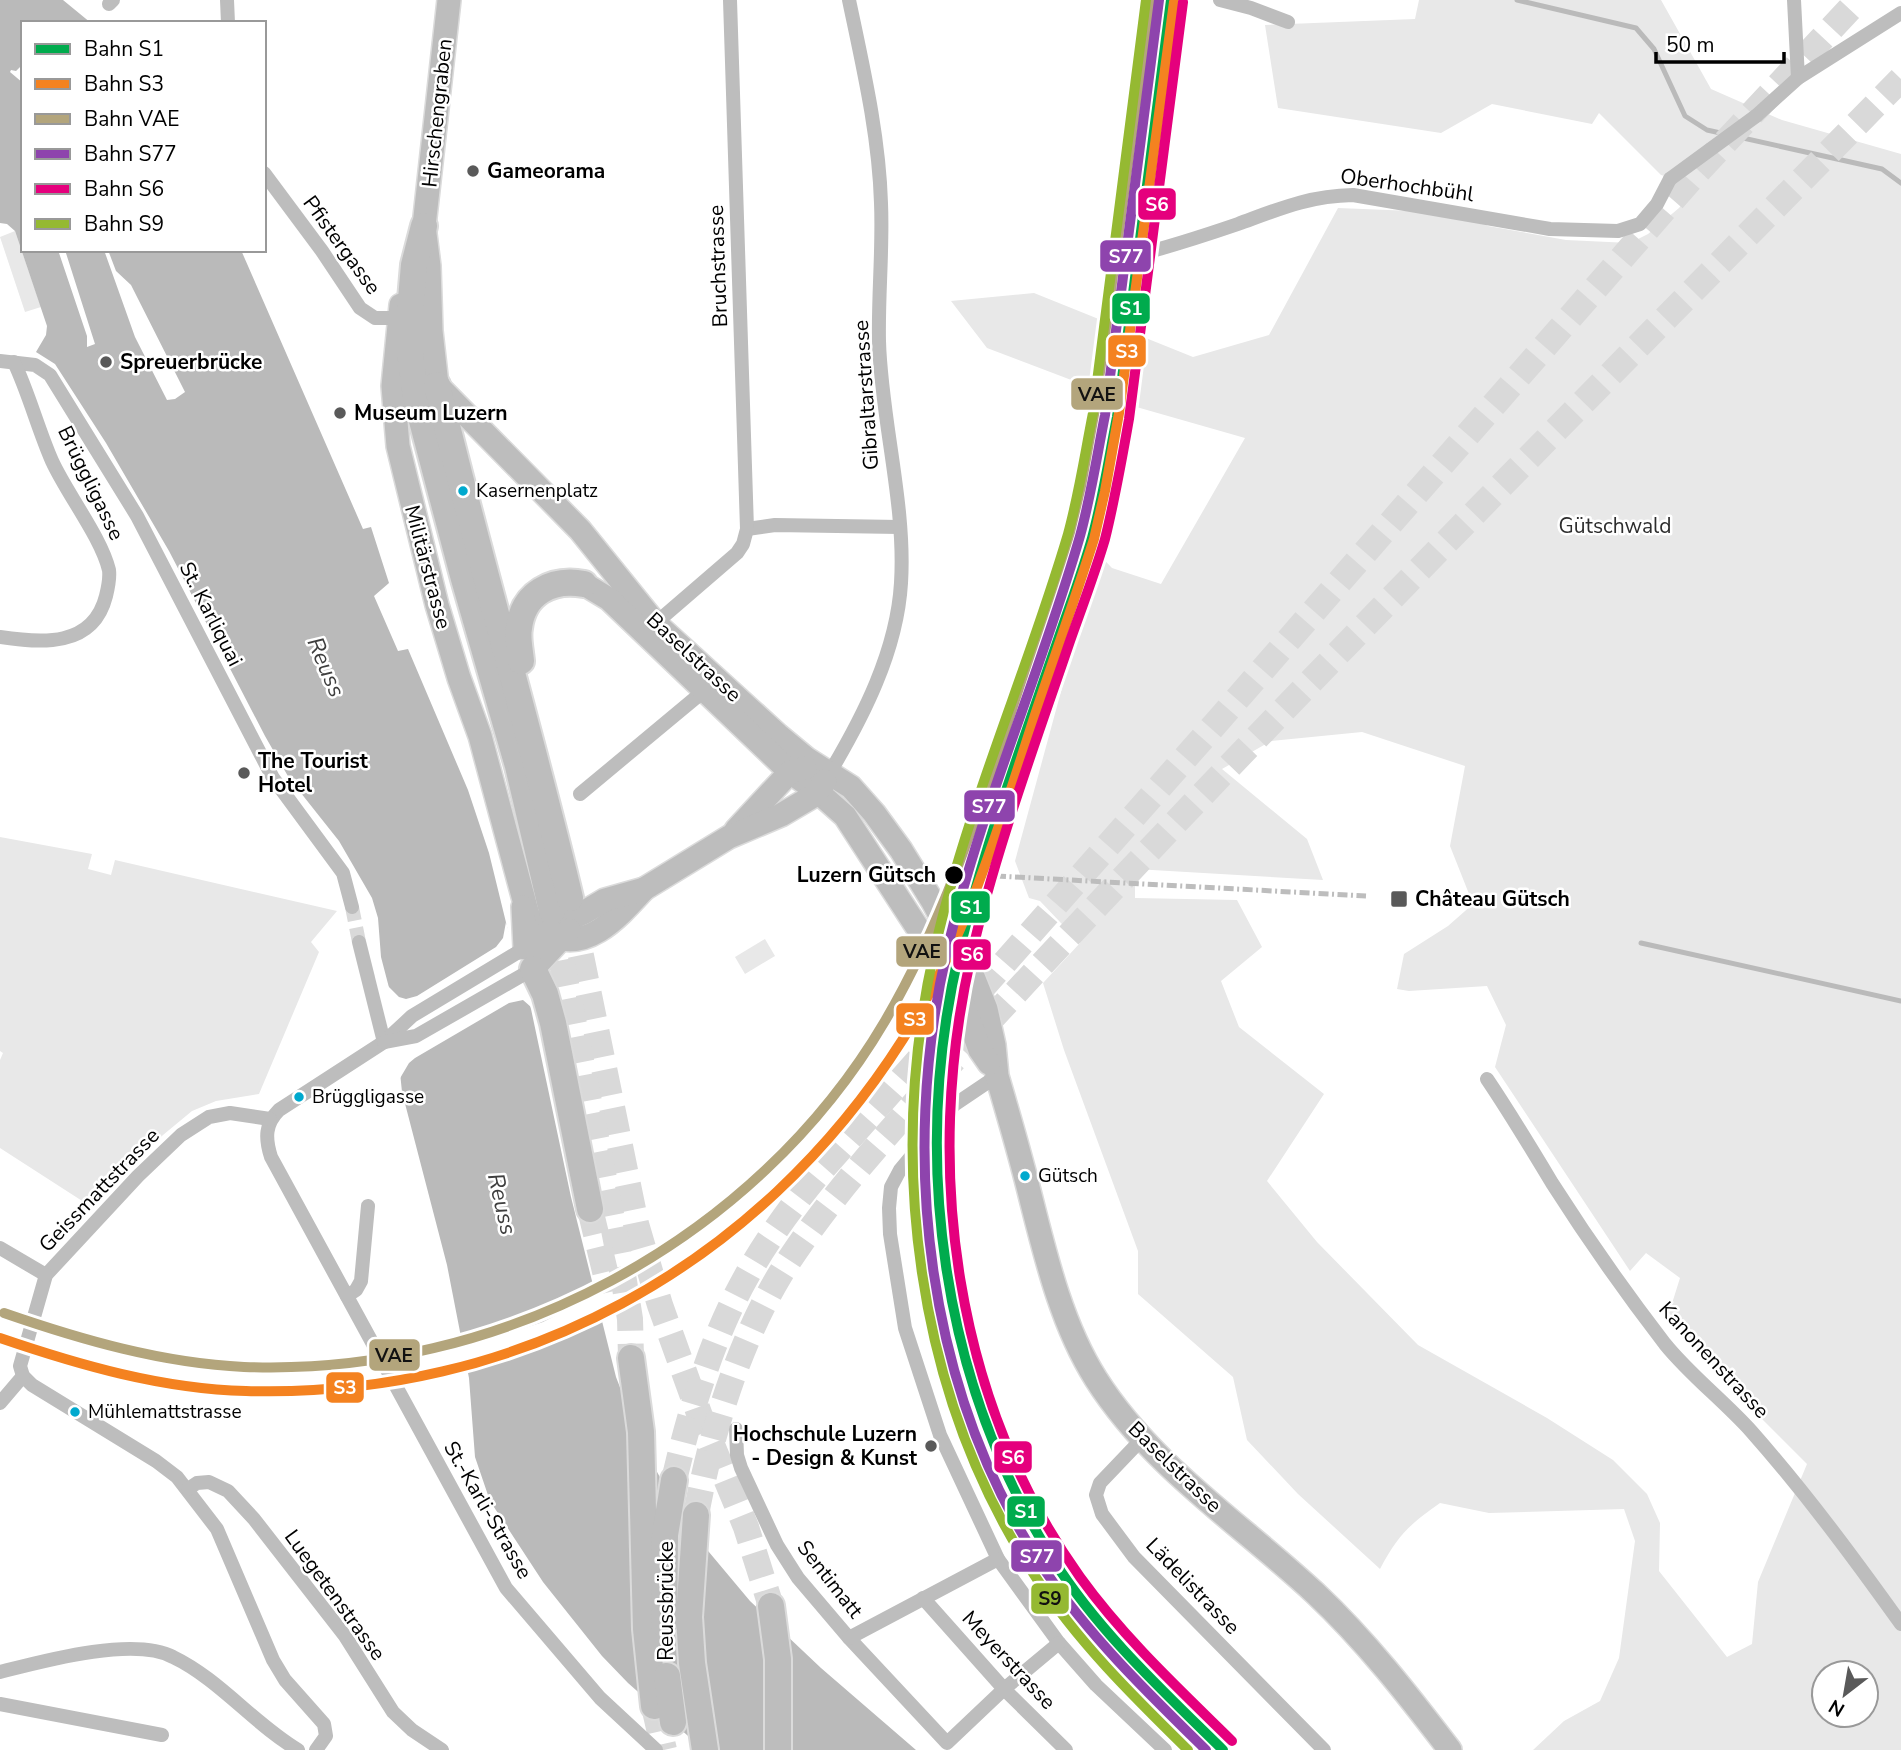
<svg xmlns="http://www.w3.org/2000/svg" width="1901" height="1750" font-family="'Nunito Sans',sans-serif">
	<rect width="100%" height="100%" fill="#fff"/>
	<g fill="#e8e8e8" fill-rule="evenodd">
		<path d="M 1419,0 L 1661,0 L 1711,89 L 1782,120 L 1901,154 L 1901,1750 L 1533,1750 L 1564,1721 L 1600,1701 L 1619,1658 L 1635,1541 L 1624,1509 L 1489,1513 L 1440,1503 C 1409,1525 1398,1535 1380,1569 L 1298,1494 L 1247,1440 L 1233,1377 L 1138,1294 L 1138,1251 L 1064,1050 L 1043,983 L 1080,943 L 1040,901 L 1029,898 L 1015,861 L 1069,662 L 1084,625 L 1071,591 L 1088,543 L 1112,568 L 1161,584 L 1245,438 L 1126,404 L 1095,389 L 987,348 L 951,301 L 1034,293 L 1193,357 L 1269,335 L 1338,208 L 1462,213 L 1488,226 L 1566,240 L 1630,243 L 1648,234 L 1679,208 L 1690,194 L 1678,180 L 1661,175 L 1599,113 L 1592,124 L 1492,104 L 1441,133 L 1278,108 L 1265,25 L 1415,19 ZM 1362,732 L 1465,766 L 1450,846 L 1473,904 L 1448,926 L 1404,954 L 1397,989 L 1409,991 L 1487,986 L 1506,1025 L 1495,1067 L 1630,1271 L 1646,1253 L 1680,1278 L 1669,1313 L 1734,1391 L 1807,1464 L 1758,1582 L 1752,1644 L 1727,1657 L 1659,1571 L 1660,1523 L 1647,1494 L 1613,1460 L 1547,1418 L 1418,1345 L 1317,1242 L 1267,1181 L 1324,1094 L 1239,1027 L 1221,981 L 1262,947 L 1237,900 L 1135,898 L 1135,869 L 1323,880 L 1307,839 L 1222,769 L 1271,741 ZM 1824,1673 L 1866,1673 L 1866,1715 L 1824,1715 Z"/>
		<polygon points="15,231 41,307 25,312 0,237"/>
		<polygon points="0,837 92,854 88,869 111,875 115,860 337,911 311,942 319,952 259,1094 216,1101 192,1111 163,1135 90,1206 0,1148 0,1060 3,1053 0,1051"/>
		<polygon points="765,939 775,956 745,974 735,957"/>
	</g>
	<polygon fill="#bababa" points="0,0 63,0 91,23 23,23 23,64 16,71 11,70 10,72 23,83 23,250 58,250 87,336 87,347 95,344 65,250 104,250 135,337 167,400 175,399 185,392 131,285 116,271 108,250 241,250 363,529 371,527 389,583 374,596 398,651 408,649 468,790 489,853 514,955 531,1009 571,1197 616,1377 643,1447 688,1527 750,1601 821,1668 916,1750 704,1750 628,1683 602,1656 543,1582 490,1501 475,1457 469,1378 447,1265 402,1092 393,1003 381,957 378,918 372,898 339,841 289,778 265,736 169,551 106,443 55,364 36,352 46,335 47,326 15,231 7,224 0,223"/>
	<g fill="#fff">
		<polygon points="506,922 531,1007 523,1000 509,1003 415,1058 409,1063 399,1080 387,985 399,997 406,999 417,996 496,947 503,938"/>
		<polygon points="599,1293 603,1310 552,1334 463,1365 460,1349 543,1322"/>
	</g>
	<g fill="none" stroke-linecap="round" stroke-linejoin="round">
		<g stroke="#bababa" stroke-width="5">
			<polyline points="1517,0 1636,28 1654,49 1685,116 1707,130 1882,169 1901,183"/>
			<polyline points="1641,943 1901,1001"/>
		</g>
		<polyline stroke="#d9d9d9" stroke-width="14" stroke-dasharray="14 7" stroke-linecap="butt" points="352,907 359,942"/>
		<g stroke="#d9d9d9" stroke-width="26" stroke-dasharray="26 13" stroke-linecap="butt">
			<polyline points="573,917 636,1224 660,1305 700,1416 746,1527 771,1606"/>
			<polyline points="554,922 624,1281 630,1319 631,1358"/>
			<polyline points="590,1209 610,1292"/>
			<path d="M 674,1480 C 690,1412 711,1340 745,1279 C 766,1241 791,1207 818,1174 L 1224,714 L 1690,180 L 1858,0"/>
			<path d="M 696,1515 C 711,1433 738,1344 781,1273 C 821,1209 873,1150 923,1094 C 995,1014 1069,935 1143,857 C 1392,594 1648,337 1901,79"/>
			<polyline points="654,1706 664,1750"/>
		</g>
		<defs>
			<g id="primary">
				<path d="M 449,0 L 424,226 L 429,266 L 431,331 L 437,385 L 580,530 L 655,623 L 778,735 L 807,759 L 851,787 L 874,813 L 901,850 L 933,902 L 974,979 L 986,1009 L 994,1045 L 997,1076 C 1007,1110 1017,1144 1026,1179 C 1043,1245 1059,1321 1096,1379 C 1151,1466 1241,1524 1315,1593 C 1366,1641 1408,1695 1450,1750"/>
				<path d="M 401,305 L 393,386 L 398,446 L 437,605 L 459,678 L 480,736 L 528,915 C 533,923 539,928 547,933 C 586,956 621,914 644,889"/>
				<polyline points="584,584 609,599 790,772 818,792 845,816 939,961 966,1011 980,1050 989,1063"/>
				<polyline points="736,830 790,772 805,768"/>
				<polyline points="523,907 525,948 561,923 583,913 605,900 644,889 729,837 781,815 815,795 825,781"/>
				<polyline points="533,969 569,930"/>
			</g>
			<g id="motorway">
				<polyline points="424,226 414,265 410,311 410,353 416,398 464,579 518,766 552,911"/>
				<path d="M 437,385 C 478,557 529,726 570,898"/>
				<path d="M 521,661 C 520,650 517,638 519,628 C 523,593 552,578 584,584"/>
				<polyline points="533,969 545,994 553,1023 590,1209"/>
				<polyline points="631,1358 641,1432 646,1629 654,1706"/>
				<polyline points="696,1515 689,1617 692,1663 705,1750"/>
				<polyline points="771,1606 778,1659 778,1750"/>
				<polyline points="664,1624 665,1535 674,1480"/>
				<polyline points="667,1676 673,1722"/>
			</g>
		</defs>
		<use href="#primary" stroke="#dbdbdb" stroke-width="26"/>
		<use href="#motorway" stroke="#dbdbdb" stroke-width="30"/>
		<g stroke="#bdbdbd" stroke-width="14">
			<polyline points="227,0 228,23"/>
			<polyline points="1220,0 1251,8 1288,22"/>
			<polyline points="1794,0 1798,78"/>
			<polyline points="109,4 113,0"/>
			<polyline points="1756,116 1798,78 1901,13"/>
			<polyline points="264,173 322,251 360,308 375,318 399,318"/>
			<path d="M 1133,256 C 1169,247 1203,236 1238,224 C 1279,209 1308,196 1353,195 L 1550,229 L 1618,231 L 1640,224 L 1657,204 L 1670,179"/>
			<polyline points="0,361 35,365 50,375 137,516 273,778 343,873 352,907"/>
			<polyline points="747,529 775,525 899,527"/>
			<polyline points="650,628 737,553 743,544 747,529 730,0"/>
			<path d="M 0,637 C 41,643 93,648 106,596 C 108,588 110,578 109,570 C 101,537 67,494 52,461 C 38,429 29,394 14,362"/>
			<path d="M 829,774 C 863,717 897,651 901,583 C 906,504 881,419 879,341 C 878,295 883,249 881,203 C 879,135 863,67 849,0"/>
			<polyline points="580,794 711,685"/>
			<polyline points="359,942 384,1042"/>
			<path d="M 525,948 L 412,1016 L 384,1042 L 279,1110 C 265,1124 265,1138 271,1157 L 506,1588 L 600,1698 L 656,1750"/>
			<polyline points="384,1042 416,1036 533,969"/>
			<polyline points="997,1076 954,1105 900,1170 891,1187 889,1208 890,1234 905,1328 940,1435 998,1559 1059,1643 1096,1685 1165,1750"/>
			<path d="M 1487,1079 C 1510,1113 1531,1148 1552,1183 C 1587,1238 1625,1292 1665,1344 C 1690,1375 1724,1401 1751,1431 C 1805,1492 1853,1557 1901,1624"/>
			<polyline points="270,1119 230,1113 209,1117 181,1135 138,1176 46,1275 20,1366 23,1376 32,1385 156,1461 177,1477 217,1529 273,1660 285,1680 324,1724 326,1736 316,1750"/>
			<polyline points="0,1248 46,1275"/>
			<polyline points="347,1296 356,1290 361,1281 368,1206"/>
			<polyline points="0,1403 23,1376"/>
			<polyline points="736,1429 737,1455 741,1468 777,1545 798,1578 849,1638 947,1743 1004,1689 1059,1643"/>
			<polyline points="1142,1439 1100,1483 1096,1495 1102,1514 1134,1557 1324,1750"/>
			<polyline points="188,1489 197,1483 209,1482 228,1491 254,1519 345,1636 393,1712 412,1730 442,1750"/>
			<polyline points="923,1598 1004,1689 1066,1750"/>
			<polyline points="849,1638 998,1559"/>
			<path d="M 0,1672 C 43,1661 134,1636 173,1657 C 219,1679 254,1724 298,1750"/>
			<polyline points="0,1704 162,1735"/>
		</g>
		<use href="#primary" stroke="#bdbdbd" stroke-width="23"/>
		<use href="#motorway" stroke="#bdbdbd" stroke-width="26"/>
		<polyline stroke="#bdbdbd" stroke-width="5" stroke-dasharray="10 3.5 2 3.5" stroke-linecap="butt" points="996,876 1366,896"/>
		<polyline stroke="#bdbdbd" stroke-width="14" points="1670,179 1756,116"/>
		<defs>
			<path id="rail-1" d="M 1171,0 L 1117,417 C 1109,457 1103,498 1092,538 C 1083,570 1071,602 1060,634 C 1024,739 984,845 959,953 C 911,1158 941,1382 1054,1561 C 1099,1632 1163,1691 1223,1750"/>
			<path id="rail-2" d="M 0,1338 C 79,1365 162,1389 246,1391 C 517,1399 758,1267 903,1039 C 965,942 999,827 1034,718 C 1054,658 1075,599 1094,539 L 1105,491 L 1119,413 L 1174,2"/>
			<path id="rail-3" d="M 4,1313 C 82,1340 162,1363 244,1367 C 499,1377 755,1242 885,1021 C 944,921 979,810 1015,700 C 1033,644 1053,588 1070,532 L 1081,486 L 1095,409 L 1150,0"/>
			<path id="rail-4" d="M 1159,0 L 1105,415 C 1097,455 1091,496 1080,536 C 1040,675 980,809 947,951 C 899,1157 926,1393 1046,1572 C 1091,1638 1149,1694 1206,1750"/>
			<path id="rail-5" d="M 1183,2 L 1129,419 C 1122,459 1115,499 1105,539 C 1095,573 1082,607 1070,641 C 1035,744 995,852 971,957 C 923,1166 954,1400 1080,1577 C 1124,1638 1179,1689 1232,1741"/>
			<path id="rail-6" d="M 1146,0 L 1093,413 C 1085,453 1079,494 1068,534 C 1027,673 967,807 935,948 C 887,1159 915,1394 1035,1576 C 1077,1641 1133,1696 1188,1750"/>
		</defs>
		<use href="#rail-1" stroke="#fff" stroke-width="16"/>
		<use href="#rail-2" stroke="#fff" stroke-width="16"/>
		<use href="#rail-3" stroke="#fff" stroke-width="16"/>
		<use href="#rail-4" stroke="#fff" stroke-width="16"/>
		<use href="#rail-5" stroke="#fff" stroke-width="16"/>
		<use href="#rail-6" stroke="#fff" stroke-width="16"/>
		<use href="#rail-1" stroke="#00ab4d" stroke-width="10"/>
		<use href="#rail-2" stroke="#f48220" stroke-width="10"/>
		<use href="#rail-3" stroke="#b3a57c" stroke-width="10"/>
		<use href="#rail-4" stroke="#8e44ad" stroke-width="10"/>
		<use href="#rail-5" stroke="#e5007d" stroke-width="10"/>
		<use href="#rail-6" stroke="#95b932" stroke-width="10"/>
	</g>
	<g fill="#595959" stroke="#fff" stroke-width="2.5">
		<circle cx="473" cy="171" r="7"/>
		<circle cx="106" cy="362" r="7"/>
		<circle cx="340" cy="413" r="7"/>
		<circle cx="244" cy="773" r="7"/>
		<rect x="1390" y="890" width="18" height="18" rx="3.5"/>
		<circle cx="931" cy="1446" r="7"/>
	</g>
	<g fill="#00a9ce" stroke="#fff" stroke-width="2.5">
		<circle cx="463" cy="491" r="6"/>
		<circle cx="299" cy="1097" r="6"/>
		<circle cx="1025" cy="1176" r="6"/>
		<circle cx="75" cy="1412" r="6"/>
	</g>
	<circle fill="#000" stroke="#fff" stroke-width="2.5" cx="954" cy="875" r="10"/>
	<g text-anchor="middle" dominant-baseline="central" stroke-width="5" stroke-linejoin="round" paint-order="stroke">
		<g font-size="19" fill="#000" stroke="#fff" text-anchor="start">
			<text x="476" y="491">Kasernenplatz</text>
			<text x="312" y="1097">Brüggligasse</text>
			<text x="1038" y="1176">Gütsch</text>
			<text x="88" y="1412">Mühlemattstrasse</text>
		</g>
		<g font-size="21" fill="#000" stroke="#fff">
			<text transform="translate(437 113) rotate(-84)">Hirschengraben</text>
			<text transform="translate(1407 185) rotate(8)">Oberhochbühl</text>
			<text transform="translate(342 245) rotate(54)">Pfistergasse</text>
			<text transform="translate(718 266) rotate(-92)">Bruchstrasse</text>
			<text transform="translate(866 395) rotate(-94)">Gibraltarstrasse</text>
			<text transform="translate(91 483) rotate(64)">Brüggligasse</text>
			<text transform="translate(428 567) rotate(75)">Militärstrasse</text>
			<text transform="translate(211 614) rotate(63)">St. Karliquai</text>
			<text transform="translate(694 657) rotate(43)">Baselstrasse</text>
			<text transform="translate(99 1190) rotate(-46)">Geissmattstrasse</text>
			<text transform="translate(1714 1360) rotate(47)">Kanonenstrasse</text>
			<text transform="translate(1175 1467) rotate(44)">Baselstrasse</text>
			<text transform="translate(488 1510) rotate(60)">St.-Karli-Strasse</text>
			<text transform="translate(830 1579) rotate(52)">Sentimatt</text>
			<text transform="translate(1193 1586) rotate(46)">Lädelistrasse</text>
			<text transform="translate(335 1595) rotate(54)">Luegetenstrasse</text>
			<text transform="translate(666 1601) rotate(-90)">Reussbrücke</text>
			<text transform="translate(1009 1660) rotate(47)">Meyerstrasse</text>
		</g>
		<g font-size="21" font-weight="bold" fill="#000" stroke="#fff" text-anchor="start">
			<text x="487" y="171">Gameorama</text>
			<text x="120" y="362">Spreuerbrücke</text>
			<text x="354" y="413">Museum Luzern</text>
			<text x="258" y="761">The Tourist<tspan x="258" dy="24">Hotel</tspan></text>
			<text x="1415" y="899">Château Gütsch</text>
			<text x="917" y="1434" text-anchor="end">Hochschule Luzern<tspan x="917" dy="24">- Design &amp; Kunst</tspan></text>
		</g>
		<g font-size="21" fill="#2d2d2d" stroke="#fff">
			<text x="1615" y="526">Gütschwald</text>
		</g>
		<g font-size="21" font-weight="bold" fill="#000" stroke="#fff" text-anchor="end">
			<text x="936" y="875">Luzern Gütsch</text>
		</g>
		<g font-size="23" font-style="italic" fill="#3e3e3e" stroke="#fff">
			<text transform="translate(326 667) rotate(67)">Reuss</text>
			<text transform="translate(502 1204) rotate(77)">Reuss</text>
		</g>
	</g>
	<g stroke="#fff" stroke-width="2.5">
		<rect x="1137" y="187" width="40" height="34" rx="7" fill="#e5007d"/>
		<rect x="1099" y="239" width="53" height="34" rx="7" fill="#8e44ad"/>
		<rect x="1111" y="292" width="40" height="33" rx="7" fill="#00ab4d"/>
		<rect x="1107" y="334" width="40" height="34" rx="7" fill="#f48220"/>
		<rect x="1070" y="377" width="54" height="34" rx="7" fill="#b3a57c"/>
		<rect x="963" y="789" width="53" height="34" rx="7" fill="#8e44ad"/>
		<rect x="950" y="890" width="41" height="34" rx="7" fill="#00ab4d"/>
		<rect x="895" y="935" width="53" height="33" rx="7" fill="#b3a57c"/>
		<rect x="952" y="938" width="40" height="33" rx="7" fill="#e5007d"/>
		<rect x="895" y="1002" width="40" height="34" rx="7" fill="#f48220"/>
		<rect x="368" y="1338" width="53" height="34" rx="7" fill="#b3a57c"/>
		<rect x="325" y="1371" width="40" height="33" rx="7" fill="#f48220"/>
		<rect x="993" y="1440" width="40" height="34" rx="7" fill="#e5007d"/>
		<rect x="1006" y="1495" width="40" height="33" rx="7" fill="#00ab4d"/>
		<rect x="1010" y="1539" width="53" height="34" rx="7" fill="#8e44ad"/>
		<rect x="1030" y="1582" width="40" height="33" rx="7" fill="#95b932"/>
	</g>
	<g font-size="19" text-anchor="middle" font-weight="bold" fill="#fff">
		<text x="1157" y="211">S6</text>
		<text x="1126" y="263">S77</text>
		<text x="1131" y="315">S1</text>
		<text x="1127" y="358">S3</text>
		<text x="989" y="813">S77</text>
		<text x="971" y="914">S1</text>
		<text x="972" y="961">S6</text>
		<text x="915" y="1026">S3</text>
		<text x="345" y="1394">S3</text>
		<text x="1013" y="1464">S6</text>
		<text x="1026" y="1518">S1</text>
		<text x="1037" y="1563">S77</text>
	</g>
	<g font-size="19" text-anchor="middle" font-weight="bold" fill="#111">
		<text x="1097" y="401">VAE</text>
		<text x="922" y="958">VAE</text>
		<text x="394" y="1362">VAE</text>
		<text x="1050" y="1605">S9</text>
	</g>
	<rect x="21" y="21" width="245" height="231" fill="#ffffff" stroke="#999999" stroke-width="2"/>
	<rect x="35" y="44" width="35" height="10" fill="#00ab4d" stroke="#999999" stroke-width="2"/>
	<text x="84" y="56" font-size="21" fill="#000000">Bahn S1</text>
	<rect x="35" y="79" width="35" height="10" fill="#f48220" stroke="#999999" stroke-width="2"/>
	<text x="84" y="91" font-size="21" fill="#000000">Bahn S3</text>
	<rect x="35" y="114" width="35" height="10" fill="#b3a57c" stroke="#999999" stroke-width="2"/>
	<text x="84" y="126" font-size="21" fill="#000000">Bahn VAE</text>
	<rect x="35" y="149" width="35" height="10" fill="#8e44ad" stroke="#999999" stroke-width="2"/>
	<text x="84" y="161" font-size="21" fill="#000000">Bahn S77</text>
	<rect x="35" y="184" width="35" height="10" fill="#e5007d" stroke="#999999" stroke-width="2"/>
	<text x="84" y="196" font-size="21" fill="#000000">Bahn S6</text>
	<rect x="35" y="219" width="35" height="10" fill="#95b932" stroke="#999999" stroke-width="2"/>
	<text x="84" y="231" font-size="21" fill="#000000">Bahn S9</text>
	<g transform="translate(1845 1694) rotate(211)"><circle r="33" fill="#ffffff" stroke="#999999" stroke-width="2"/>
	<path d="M0-5L12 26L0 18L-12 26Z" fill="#595959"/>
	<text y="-10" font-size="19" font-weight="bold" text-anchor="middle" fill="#000000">N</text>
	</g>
	<path d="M1656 52v10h128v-10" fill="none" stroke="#000000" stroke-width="3.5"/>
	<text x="1666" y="52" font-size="21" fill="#000000" stroke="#ffffff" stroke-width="5" paint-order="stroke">50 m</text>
</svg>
